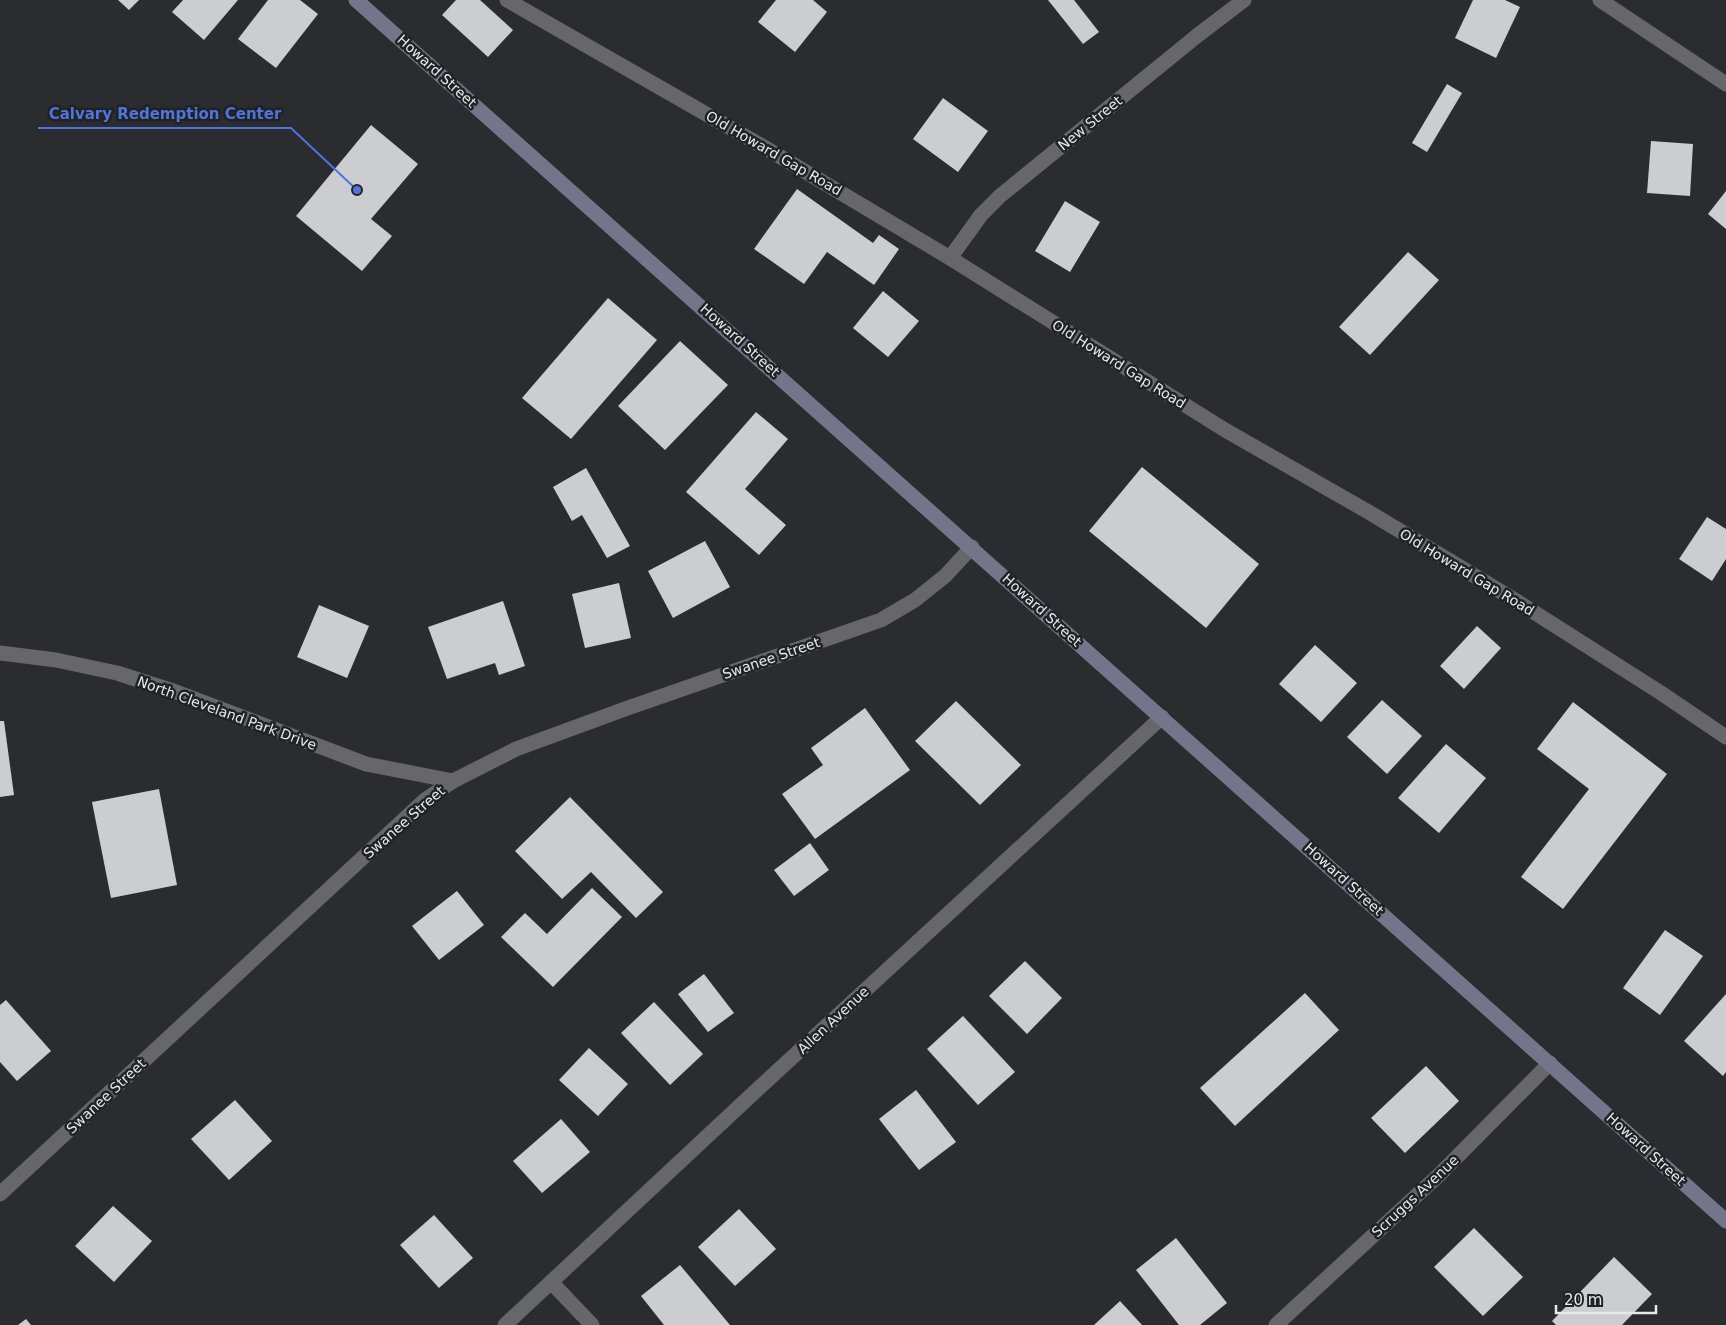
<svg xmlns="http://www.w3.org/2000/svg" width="1726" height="1325" font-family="'DejaVu Sans',sans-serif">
	<rect width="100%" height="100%" fill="#2b2c2f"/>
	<g fill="#cccdd1">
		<polygon points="118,0 139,0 129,10"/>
		<polygon points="183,0 238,0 204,40 172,12"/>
		<polygon points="268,0 300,0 318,14 276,68 238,39"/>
		<polygon points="456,0 480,0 513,30 488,57 442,15"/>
		<polygon points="776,0 813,0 827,12 795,52 758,22"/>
		<polygon points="1048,0 1074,0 1099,32 1083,44"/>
		<polygon points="1473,0 1505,0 1520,7 1496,58 1455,38"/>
		<polygon points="1447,84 1462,93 1427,152 1412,143"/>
		<polygon points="943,98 988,131 958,172 913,139"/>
		<polygon points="371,125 418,164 371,219 392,236 362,271 296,216"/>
		<polygon points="1651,141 1693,144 1690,196 1647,193"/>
		<polygon points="797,189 873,243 879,235 899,249 874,285 827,252 804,284 754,249"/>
		<polygon points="1726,191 1726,229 1708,214"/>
		<polygon points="1065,201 1100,222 1070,272 1035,251"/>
		<polygon points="1408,252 1439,280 1370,355 1339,327"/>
		<polygon points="883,291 919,321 888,357 853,328"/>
		<polygon points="608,298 657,340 571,439 522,398"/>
		<polygon points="680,341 728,385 665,450 618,406"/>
		<polygon points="756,412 788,439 745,489 786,525 759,555 686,492"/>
		<polygon points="1142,467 1259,564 1206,628 1089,531"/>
		<polygon points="586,468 630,546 607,558 582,515 572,521 553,487"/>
		<polygon points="1707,517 1726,529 1726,559 1712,581 1679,559"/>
		<polygon points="705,541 730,587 673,618 648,571"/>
		<polygon points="619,583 631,638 585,648 572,594"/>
		<polygon points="503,601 525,666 499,675 495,663 447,679 428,627"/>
		<polygon points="319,605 369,626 347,678 297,657"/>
		<polygon points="1477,626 1501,648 1464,689 1440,666"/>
		<polygon points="1315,645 1357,683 1321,722 1279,684"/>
		<polygon points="1382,700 1422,736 1387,774 1347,737"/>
		<polygon points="956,701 1021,765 980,805 915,741"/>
		<polygon points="1573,702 1667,774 1563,909 1521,877 1589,789 1537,749"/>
		<polygon points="865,708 910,770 815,839 782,794 823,765 811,748"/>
		<polygon points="0,721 4,721 14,795 0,797"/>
		<polygon points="1446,744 1486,778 1439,833 1398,798"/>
		<polygon points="159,789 177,885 111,898 92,802"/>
		<polygon points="570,797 663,892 636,918 591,872 562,899 515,851"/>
		<polygon points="810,843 829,870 794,896 774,870"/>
		<polygon points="592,888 622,917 553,987 501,937 525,913 547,934"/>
		<polygon points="457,891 484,925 439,960 412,926"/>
		<polygon points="1665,930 1703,956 1660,1015 1623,988"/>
		<polygon points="1025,961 1062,998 1027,1034 989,996"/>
		<polygon points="704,974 734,1013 708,1032 678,994"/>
		<polygon points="1305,993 1339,1030 1235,1126 1200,1088"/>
		<polygon points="1726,994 1726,1072 1723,1076 1684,1041"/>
		<polygon points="6,1000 51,1051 17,1081 0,1062 0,1005"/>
		<polygon points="654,1002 703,1054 670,1085 621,1033"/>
		<polygon points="963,1016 1015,1072 978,1105 927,1049"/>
		<polygon points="589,1048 628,1084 598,1116 559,1080"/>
		<polygon points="1426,1066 1459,1101 1405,1153 1371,1118"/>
		<polygon points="916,1090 956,1142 919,1170 879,1119"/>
		<polygon points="235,1100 272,1141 229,1180 191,1139"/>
		<polygon points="561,1119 590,1152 542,1193 513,1161"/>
		<polygon points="113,1206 152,1241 114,1282 75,1246"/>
		<polygon points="739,1209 776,1249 735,1286 698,1247"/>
		<polygon points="434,1215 473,1258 439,1288 400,1245"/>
		<polygon points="1474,1228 1523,1277 1483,1316 1434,1267"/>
		<polygon points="1176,1238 1227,1303 1200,1325 1179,1325 1136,1270"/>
		<polygon points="1614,1257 1652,1294 1622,1325 1556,1325 1552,1321"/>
		<polygon points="680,1265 730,1325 664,1325 641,1296"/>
		<polygon points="1120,1301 1142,1325 1094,1325"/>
		<polygon points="26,1319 31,1325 18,1325"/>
	</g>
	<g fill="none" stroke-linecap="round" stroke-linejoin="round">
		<g stroke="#67676b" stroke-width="15">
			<polyline points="507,0 769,150 950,258 1225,430 1372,514 1518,602 1661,693 1726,737"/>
			<polyline points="1600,0 1726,84"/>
			<polyline points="950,258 981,215 1000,196 1198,35 1244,0"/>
			<polyline points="0,653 56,660 117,673 176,692 366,764 453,781"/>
			<polyline points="0,1194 425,800 453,781 516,749 625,709 881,620 915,600 945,576 972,547"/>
			<polyline points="551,1282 592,1325"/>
			<polyline points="505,1325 760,1087 1162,717"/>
			<polyline points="1276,1325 1440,1174 1550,1063"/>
		</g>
		<polyline stroke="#73758b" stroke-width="15" points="356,0 1726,1221"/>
	</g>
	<g text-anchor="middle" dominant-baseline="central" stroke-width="5" stroke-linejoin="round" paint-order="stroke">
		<g font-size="14" fill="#e8e8ea" stroke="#212225">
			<text transform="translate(437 71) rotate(42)">Howard Street</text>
			<text transform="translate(1090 123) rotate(-39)">New Street</text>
			<text transform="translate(774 153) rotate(30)">Old Howard Gap Road</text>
			<text transform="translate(740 340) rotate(42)">Howard Street</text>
			<text transform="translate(1119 364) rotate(32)">Old Howard Gap Road</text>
			<text transform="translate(1467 572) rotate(31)">Old Howard Gap Road</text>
			<text transform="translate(1042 610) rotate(42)">Howard Street</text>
			<text transform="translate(771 658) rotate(-19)">Swanee Street</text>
			<text transform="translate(227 713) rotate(20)">North Cleveland Park Drive</text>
			<text transform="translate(404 822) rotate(-41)">Swanee Street</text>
			<text transform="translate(1344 879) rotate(42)">Howard Street</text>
			<text transform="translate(833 1020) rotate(-43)">Allen Avenue</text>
			<text transform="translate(106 1096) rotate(-43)">Swanee Street</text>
			<text transform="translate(1646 1149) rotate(42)">Howard Street</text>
			<text transform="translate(1415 1196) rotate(-43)">Scruggs Avenue</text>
		</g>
	</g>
	<path fill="none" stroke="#5074dc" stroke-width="2" d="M357 190L291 128H38"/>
	<circle fill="#5074dc" stroke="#212225" stroke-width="2" cx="357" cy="190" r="5"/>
	<g font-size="15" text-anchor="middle" font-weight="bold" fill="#5074dc" stroke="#212225" stroke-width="5" stroke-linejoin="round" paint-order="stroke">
		<text x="165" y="119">Calvary Redemption Center</text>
	</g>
	<path d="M1556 1305v8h100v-8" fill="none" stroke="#e8e8ea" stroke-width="2.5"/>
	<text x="1564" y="1305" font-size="15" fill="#e8e8ea" stroke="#212225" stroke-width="4" paint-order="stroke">20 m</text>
</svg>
